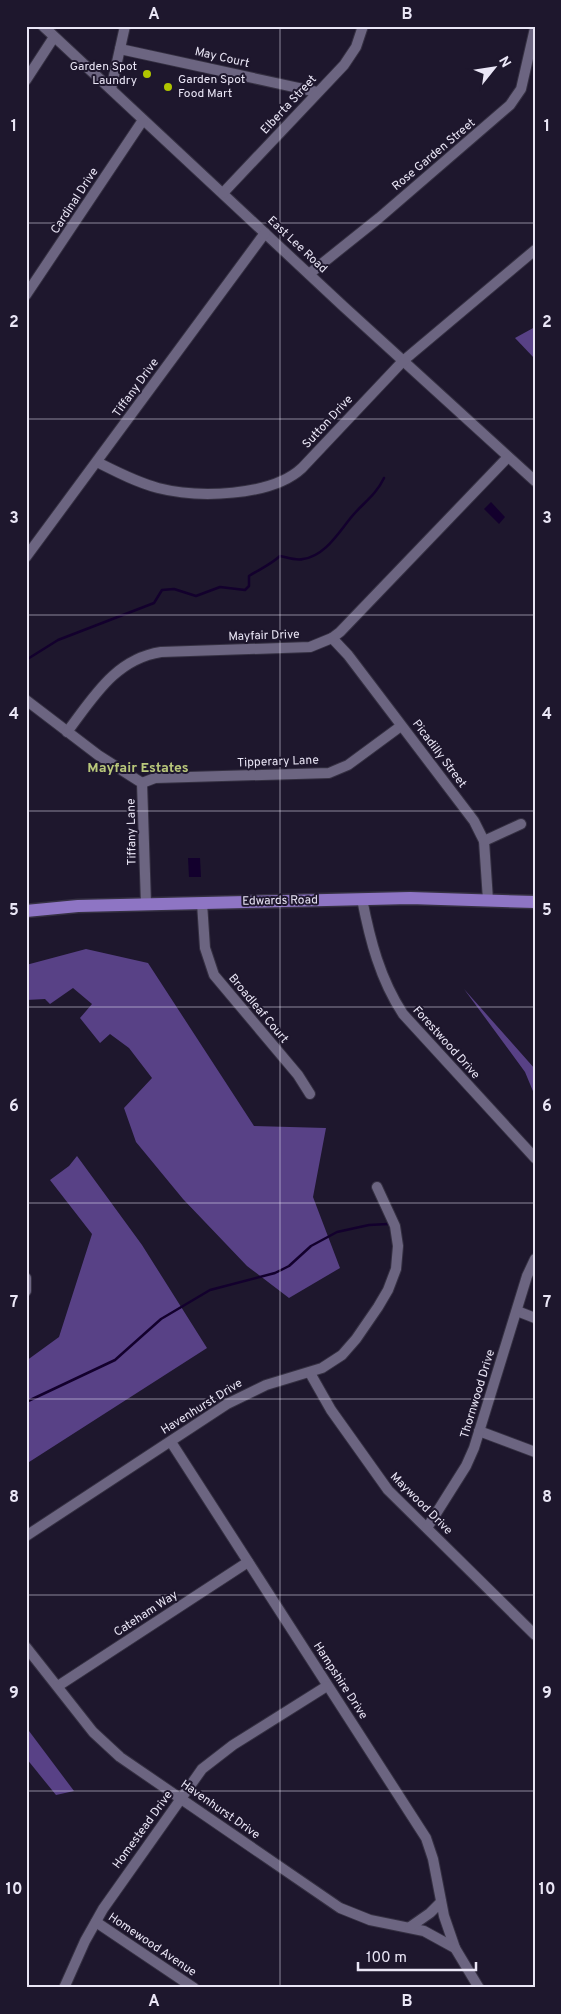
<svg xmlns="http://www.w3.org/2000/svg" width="561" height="2014" font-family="Overpass,sans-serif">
	<rect width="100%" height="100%" fill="#1e172d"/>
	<g fill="#584186">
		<polygon points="535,327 535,359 515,338"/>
		<polygon points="86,949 148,963 254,1126 326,1128 313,1197 340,1268 289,1298 247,1266 183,1199 136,1142 124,1108 152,1078 129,1048 110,1034 100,1043 80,1018 92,1004 73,988 50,1004 45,999 26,1000 26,965"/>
		<polygon points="464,989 535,1069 535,1096 525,1072"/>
		<polygon points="77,1156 142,1245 207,1348 26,1464 26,1361 59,1337 92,1234 50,1180 69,1166"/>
		<polygon points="26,1727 74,1791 56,1795 26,1758"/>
	</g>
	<g fill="#13002d">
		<polygon points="491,502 505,517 499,524 484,509"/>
		<polygon points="188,858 200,858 201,877 189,877"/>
	</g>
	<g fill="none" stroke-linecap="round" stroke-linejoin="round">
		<g stroke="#13002d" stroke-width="2.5">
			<path d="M 26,660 L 58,640 L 154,603 L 162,590 L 174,589 L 196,596 L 220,587 L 245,590 L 249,586 L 249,576 C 260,569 270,565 280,556 C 286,557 296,561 303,559 C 324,556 337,535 349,520 C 361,504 375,497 384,478"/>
			<polyline points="26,1402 115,1360 161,1319 210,1290 275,1273 289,1266 311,1246 337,1232 369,1225 388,1224"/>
		</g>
		<defs>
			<g id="minor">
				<polyline points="43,26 343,306 535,481"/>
				<polyline points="120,49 317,92"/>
				<polyline points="26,80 54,37"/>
				<polyline points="111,89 125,26"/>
				<polyline points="223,193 344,65 356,47 363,26"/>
				<polyline points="309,274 379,218 510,105 521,89 535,28"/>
				<polyline points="26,295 143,120"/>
				<path d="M 97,462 C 117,472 136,482 158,488 C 197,498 271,497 302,468 L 403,361 L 535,250"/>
				<polyline points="26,557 265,233"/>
				<polyline points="332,638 348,655 474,821 484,841 488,900"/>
				<polyline points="26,700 98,755 142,783 146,904"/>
				<path d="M 67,732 C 93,698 115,659 161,652 L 310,647 L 332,638 L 340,632 L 508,457"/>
				<polyline points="142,783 155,778 329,773 348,765 401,726"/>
				<polyline points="484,841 521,824"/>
				<path d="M 362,899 C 370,940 380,979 403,1014 L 535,1158"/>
				<polyline points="202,903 205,948 214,975 298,1075 310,1094"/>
				<polyline points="26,1278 26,1291"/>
				<polyline points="517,1311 535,1318"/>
				<polyline points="310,1373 331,1410 388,1490 535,1635"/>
				<polyline points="479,1431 535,1452"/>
				<polyline points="171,1442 426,1838 433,1859 444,1916 455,1948"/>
				<polyline points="427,1528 466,1466 474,1448 527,1276 535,1259"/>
				<polyline points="26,1536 227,1404 266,1385 322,1368 342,1355 356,1339 378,1307 388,1290 396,1269 398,1246 395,1226 377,1187"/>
				<polyline points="26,1647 93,1732 120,1757 340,1908 370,1920 424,1931 455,1948 479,1988"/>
				<polyline points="58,1686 248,1562"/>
				<polyline points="96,1922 194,1988"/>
				<polyline points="410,1927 430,1913 441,1902"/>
				<polyline points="64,1988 85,1941 103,1909 202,1769 233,1745 327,1686"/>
			</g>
			<polyline id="major" points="26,911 78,906 410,898 535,902"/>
		</defs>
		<use href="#minor" stroke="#353042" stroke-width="12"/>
		<use href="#major" stroke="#353042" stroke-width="15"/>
		<use href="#minor" stroke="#6c6581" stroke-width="10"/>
		<use href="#major" stroke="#8e75c4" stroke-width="12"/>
	</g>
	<path fill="none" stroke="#eae6f6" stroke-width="1" stroke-opacity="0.55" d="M 280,26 L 280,1988M 26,223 L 535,223M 26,419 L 535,419M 26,615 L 535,615M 26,811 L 535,811M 26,1007 L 535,1007M 26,1203 L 535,1203M 26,1399 L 535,1399M 26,1595 L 535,1595M 26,1791 L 535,1791"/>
	<g fill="#b0c500" stroke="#1e172d" stroke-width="2">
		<circle cx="147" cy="74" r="5"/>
		<circle cx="168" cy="87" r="5"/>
	</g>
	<g text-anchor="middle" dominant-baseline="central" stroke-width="4" stroke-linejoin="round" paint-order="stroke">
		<g font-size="12" fill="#eae6f6" stroke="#1e172d">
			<text transform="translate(222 58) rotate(13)">May Court</text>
			<text transform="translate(289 105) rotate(-47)">Elberta Street</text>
			<text transform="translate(434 155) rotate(-40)">Rose Garden Street</text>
			<text transform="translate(75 201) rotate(-57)">Cardinal Drive</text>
			<text transform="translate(297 245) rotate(43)">East Lee Road</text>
			<text transform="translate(136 388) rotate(-54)">Tiffany Drive</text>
			<text transform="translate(328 422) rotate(-47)">Sutton Drive</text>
			<text transform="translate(264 636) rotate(-2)">Mayfair Drive</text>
			<text transform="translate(439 754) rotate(53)">Picadilly Street</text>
			<text transform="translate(278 762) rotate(-2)">Tipperary Lane</text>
			<text transform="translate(132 832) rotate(-91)">Tiffany Lane</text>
			<text transform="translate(280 901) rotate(-1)">Edwards Road</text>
			<text transform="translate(258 1009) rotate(50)">Broadleaf Court</text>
			<text transform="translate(446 1043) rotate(48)">Forestwood Drive</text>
			<text transform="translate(478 1394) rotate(-73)">Thornwood Drive</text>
			<text transform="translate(202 1407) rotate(-32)">Havenhurst Drive</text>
			<text transform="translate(421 1504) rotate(45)">Maywood Drive</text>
			<text transform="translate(146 1614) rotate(-33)">Cateham Way</text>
			<text transform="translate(340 1681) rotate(57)">Hampshire Drive</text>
			<text transform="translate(220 1810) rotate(35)">Havenhurst Drive</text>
			<text transform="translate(143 1830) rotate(-54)">Homestead Drive</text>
			<text transform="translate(152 1945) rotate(34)">Homewood Avenue</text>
		</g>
		<g font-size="12" fill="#eae6f6" stroke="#1e172d" text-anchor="end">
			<text x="137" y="67">Garden Spot<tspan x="137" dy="14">Laundry</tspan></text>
			<text x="178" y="80" text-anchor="start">Garden Spot<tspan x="178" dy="14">Food Mart</tspan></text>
		</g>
		<g font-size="14" font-weight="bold" fill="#b9c77b" stroke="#1e172d">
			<text x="138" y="768">Mayfair Estates</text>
		</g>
	</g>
	<rect width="561" height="2014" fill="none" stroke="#1e172d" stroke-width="55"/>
	<g transform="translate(494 68) rotate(60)" stroke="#1e172d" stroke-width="4" paint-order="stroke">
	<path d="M0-4L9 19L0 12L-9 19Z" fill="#eae6f6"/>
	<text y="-8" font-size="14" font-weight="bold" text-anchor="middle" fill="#eae6f6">N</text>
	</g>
	<path d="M358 1962v8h118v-8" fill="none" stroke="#eae6f6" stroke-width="2.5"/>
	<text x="366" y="1962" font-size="15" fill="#eae6f6" stroke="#1e172d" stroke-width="4" paint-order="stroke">100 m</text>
	<rect x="28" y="28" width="506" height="1958" fill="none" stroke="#eae6f6" stroke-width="2"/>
	<g font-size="16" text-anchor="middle" font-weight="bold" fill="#eae6f6">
		<text x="154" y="19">A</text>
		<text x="407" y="19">B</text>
		<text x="14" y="131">1</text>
		<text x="547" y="131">1</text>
		<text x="14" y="327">2</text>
		<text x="547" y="327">2</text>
		<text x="14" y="523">3</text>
		<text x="547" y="523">3</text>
		<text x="14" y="719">4</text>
		<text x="547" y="719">4</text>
		<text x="14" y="915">5</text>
		<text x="547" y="915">5</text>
		<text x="14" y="1111">6</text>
		<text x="547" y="1111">6</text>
		<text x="14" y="1307">7</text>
		<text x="547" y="1307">7</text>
		<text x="14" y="1502">8</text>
		<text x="547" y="1502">8</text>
		<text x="14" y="1698">9</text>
		<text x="547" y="1698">9</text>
		<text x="14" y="1894">10</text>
		<text x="547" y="1894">10</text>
		<text x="154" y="2006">A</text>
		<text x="407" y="2006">B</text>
	</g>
</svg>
